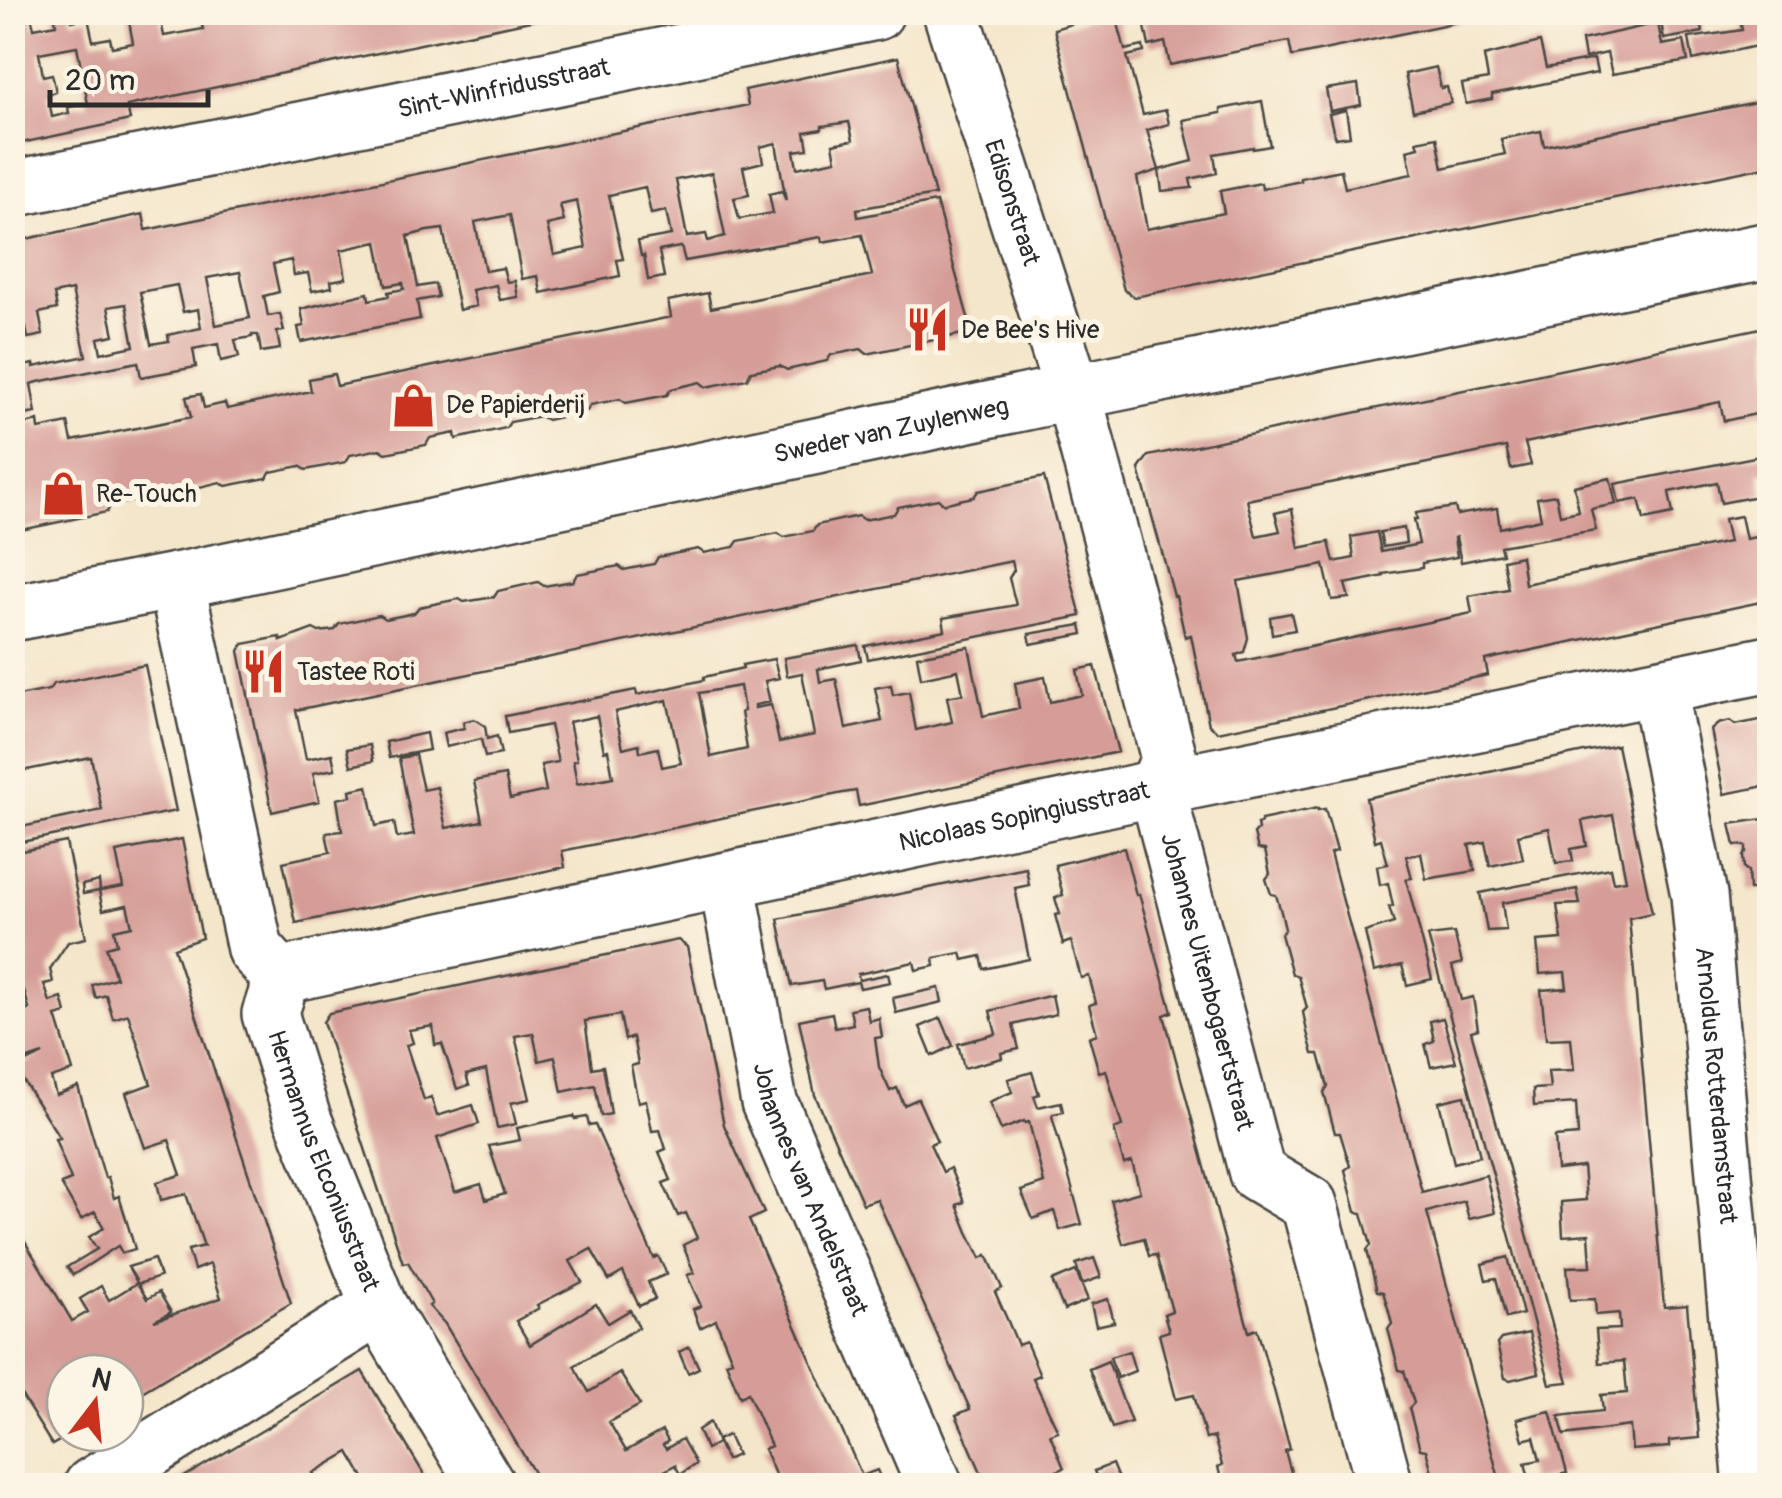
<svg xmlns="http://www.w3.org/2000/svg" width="1782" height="1498" font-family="Pangolin,sans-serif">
	<rect width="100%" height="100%" fill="#fcf5e5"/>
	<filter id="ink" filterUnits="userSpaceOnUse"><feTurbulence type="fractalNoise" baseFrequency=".01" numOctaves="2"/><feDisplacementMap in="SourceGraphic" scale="20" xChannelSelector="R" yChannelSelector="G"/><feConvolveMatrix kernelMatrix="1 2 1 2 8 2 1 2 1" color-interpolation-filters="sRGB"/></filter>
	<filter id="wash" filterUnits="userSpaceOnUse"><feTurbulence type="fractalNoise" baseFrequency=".0048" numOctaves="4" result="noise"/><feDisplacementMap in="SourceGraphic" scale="40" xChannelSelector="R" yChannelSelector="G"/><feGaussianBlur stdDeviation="2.25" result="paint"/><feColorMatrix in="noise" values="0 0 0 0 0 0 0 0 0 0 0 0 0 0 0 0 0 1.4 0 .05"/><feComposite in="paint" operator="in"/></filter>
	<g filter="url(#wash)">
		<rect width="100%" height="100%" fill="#f4e6ca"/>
		<g id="blocks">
			<g fill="#d69d98" fill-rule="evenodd">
				<path d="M 12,12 L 30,12 L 34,28 L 56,24 L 54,12 L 70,12 L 72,21 L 88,18 L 93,41 L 110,38 L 112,47 L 133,43 L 128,16 L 141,12 L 159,12 L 164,36 L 203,29 L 199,12 L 251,12 L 253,19 L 271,12 L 563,14 L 127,106 L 130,120 L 12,145 ZM 77,46 L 88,104 L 68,107 L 69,113 L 52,117 L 48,94 L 56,92 L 52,74 L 43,76 L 39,53 Z"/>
				<polygon points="1112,12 1115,12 1125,50 1143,46 1144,52 1127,56 1143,115 1166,110 1169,124 1147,130 1159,170 1137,177 1147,229 1224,213 1220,191 1261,183 1262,189 1301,181 1301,178 1341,170 1345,188 1412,174 1407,150 1419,147 1417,141 1437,137 1443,168 1505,154 1501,139 1541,131 1544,146 1770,99 1770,166 1135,297 1124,290 1054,29"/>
				<polygon points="1142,12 1496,12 1496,14 1295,56 1292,56 1289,41 1170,65 1165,42 1149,46"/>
				<polygon points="1739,12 1770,12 1770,43 1693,60 1689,38 1742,30"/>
				<polygon points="1699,15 1703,32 1664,39 1661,22"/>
				<polygon points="1658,23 1662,45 1684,41 1688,61 1612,74 1607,53 1585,58 1582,40"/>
				<polygon points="1540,42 1546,68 1594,59 1597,73 1492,94 1492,99 1466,104 1462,84 1488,79 1484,56"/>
				<path d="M 898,57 L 935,195 L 857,209 L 858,217 L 936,202 L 972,332 L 867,354 L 861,349 L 831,355 L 827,361 L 787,370 L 780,366 L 751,371 L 747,379 L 706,387 L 700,382 L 671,389 L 667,395 L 626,403 L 620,399 L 590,405 L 587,411 L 547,420 L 540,416 L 510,422 L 506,428 L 456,439 L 455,433 L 430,438 L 426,445 L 386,453 L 380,449 L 350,455 L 346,462 L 306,470 L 300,466 L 270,472 L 267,478 L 226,486 L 220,482 L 191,489 L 187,495 L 146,504 L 140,500 L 111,505 L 107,512 L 12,532 L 12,427 L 38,421 L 39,429 L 68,423 L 72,441 L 191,417 L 186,397 L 201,394 L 204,408 L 225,403 L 227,409 L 311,391 L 309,379 L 334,374 L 337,386 L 671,317 L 668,301 L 708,293 L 711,308 L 872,275 L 862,235 L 822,242 L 821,237 L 685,261 L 681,247 L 674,248 L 659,251 L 664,277 L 648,280 L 644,255 L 641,256 L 638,241 L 671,235 L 666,211 L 651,214 L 645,187 L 609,195 L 623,259 L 617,260 L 620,276 L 541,293 L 538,276 L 522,279 L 510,215 L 475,222 L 485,271 L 503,268 L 507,282 L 515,281 L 518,297 L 500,300 L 496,285 L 472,290 L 476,306 L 459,310 L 443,229 L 427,231 L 408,236 L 418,287 L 435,284 L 438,297 L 417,301 L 420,319 L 301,342 L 298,327 L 304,326 L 301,309 L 368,293 L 369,300 L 389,296 L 388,292 L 404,289 L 403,283 L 386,286 L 377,242 L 341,250 L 346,278 L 331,281 L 332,287 L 312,291 L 308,273 L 294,275 L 291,260 L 273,264 L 279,292 L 264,296 L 268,316 L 280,314 L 284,331 L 277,332 L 280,349 L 261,352 L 258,335 L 252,335 L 252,337 L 235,340 L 239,357 L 221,361 L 218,344 L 193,349 L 196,367 L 141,377 L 138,362 L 38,382 L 31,384 L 36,413 L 12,417 L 12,368 L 34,364 L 34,367 L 86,356 L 72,290 L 54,294 L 57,309 L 39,313 L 43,335 L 28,338 L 26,328 L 12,330 L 12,242 L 143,214 L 146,230 L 682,119 L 748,105 L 745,90 ZM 849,122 L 853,140 L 833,144 L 836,160 L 797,168 L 794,151 L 808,149 L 805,132 L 822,129 L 822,126 ZM 776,143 L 786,201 L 782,191 L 769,194 L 773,213 L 739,219 L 734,198 L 749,195 L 743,167 L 763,162 L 760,147 ZM 712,173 L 725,236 L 708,241 L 706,234 L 687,237 L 676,180 ZM 577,201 L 586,248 L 554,255 L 547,225 L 564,221 L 560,205 ZM 240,272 L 250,318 L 216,325 L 207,278 ZM 177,285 L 183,312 L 198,309 L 201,328 L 168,335 L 169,341 L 151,344 L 140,292 ZM 126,304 L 134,346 L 101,353 L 98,338 L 114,335 L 108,307 Z"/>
				<polygon points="1436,67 1441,88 1447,87 1451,103 1413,111 1405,74"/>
				<polygon points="1358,84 1361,105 1330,111 1326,89"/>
				<polygon points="1262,101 1270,146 1253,149 1253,147 1214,154 1217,173 1190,179 1192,188 1162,191 1159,170 1193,161 1183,120 1221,113 1221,109"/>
				<polygon points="1346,110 1350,136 1335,138 1329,114"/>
				<polygon points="1770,326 1770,411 1724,421 1720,402 1525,443 1531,465 1511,469 1506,447 1247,500 1256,536 1280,531 1275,513 1292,509 1299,548 1329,542 1334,562 1354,558 1351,537 1377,532 1381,552 1419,544 1414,519 1417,519 1416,513 1455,507 1457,515 1497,508 1500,528 1541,519 1537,498 1556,495 1560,515 1579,511 1574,486 1610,478 1616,504 1591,509 1596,530 1500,546 1502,554 1461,562 1456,537 1454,538 1457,557 1422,563 1422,568 1383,574 1384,576 1345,584 1349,598 1332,600 1324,565 1238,581 1248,638 1244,652 1236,655 1238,662 1472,613 1469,596 1508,589 1503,560 1521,556 1525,584 1729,542 1724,519 1741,516 1746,539 1770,534 1770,600 1485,660 1488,675 1218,732 1209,725 1191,635 1185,637 1176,596 1174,596 1139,469 1148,456"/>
				<polygon points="1770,454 1770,472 1759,473 1763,495 1721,503 1717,482 1669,492 1673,514 1644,520 1639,499 1619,503 1615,484"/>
				<polygon points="1044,477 1081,616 868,659 865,646 945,630 943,618 1016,605 1009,578 1014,570 1012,561 296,710 306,759 332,754 335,769 313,773 319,801 272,812 239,651 243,644 280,637 281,641 313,629 319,632 335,630 339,624 379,615 385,619 400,616 414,613 419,607 459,599 464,602 494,597 498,591 538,582 544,586 573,581 577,574 619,566 624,570 654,564 658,557 698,549 704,553 734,547 738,541 778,533 784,537 813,531 817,525 858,516 864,520 894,514 898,507 938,499 944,504 959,500 974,497 978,491"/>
				<polygon points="1404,528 1406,543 1383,547 1380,532"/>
				<polygon points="1291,613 1295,630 1272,634 1270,617"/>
				<polygon points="1081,625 1083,634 1031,644 1029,634"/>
				<path d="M 858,645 L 861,660 L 818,669 L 820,682 L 836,679 L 846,729 L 882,721 L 875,688 L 891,685 L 893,695 L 909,692 L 916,730 L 952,722 L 947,697 L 963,694 L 958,670 L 921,678 L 917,656 L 969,647 L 983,716 L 1019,708 L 1015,683 L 1045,677 L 1050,702 L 1082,695 L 1077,670 L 1095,666 L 1118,752 L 859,806 L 856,791 L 843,793 L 562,851 L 565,867 L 296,923 L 283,862 L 330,852 L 326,833 L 342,831 L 337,799 L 351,796 L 350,790 L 368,786 L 376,826 L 394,822 L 397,838 L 414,835 L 399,758 L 415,755 L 423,790 L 437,787 L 446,828 L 482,821 L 474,781 L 505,775 L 510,799 L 546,791 L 541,765 L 558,762 L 550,725 L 508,733 L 505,716 L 636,690 L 637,695 L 704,680 L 704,677 L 743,668 L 742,665 L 774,659 L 779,678 L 765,681 L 770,702 L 755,705 L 755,708 L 771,705 L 779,742 L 814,735 L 802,673 L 787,676 L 784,658 ZM 740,686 L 744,711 L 741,712 L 747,749 L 711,757 L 699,693 ZM 667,700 L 681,763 L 662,767 L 658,748 L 640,752 L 639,744 L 623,748 L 615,712 ZM 597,716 L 604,751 L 608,750 L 613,777 L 577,784 L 573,761 L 577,760 L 569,722 Z"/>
				<polygon points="145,665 176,811 12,844 12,829 102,810 91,757 12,773 12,692 19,696 49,690 53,684"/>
				<polygon points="1770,718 1770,785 1724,794 1711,730 1718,724 1730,721 1735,725"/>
				<polygon points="474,719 485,726 487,739 497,736 501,754 485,757 481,739 446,747 443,733 464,728 463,722"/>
				<polygon points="426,733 429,750 389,758 386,742"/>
				<polygon points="370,745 373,761 351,766 347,749"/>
				<polygon points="1617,745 1652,913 1629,918 1664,1307 1687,1305 1699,1438 1669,1441 1669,1447 1632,1450 1630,1426 1564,1435 1559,1416 1603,1411 1601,1395 1627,1393 1624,1361 1599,1363 1596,1330 1620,1329 1619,1313 1596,1315 1595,1299 1570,1300 1567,1267 1591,1266 1589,1234 1563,1236 1561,1202 1586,1200 1583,1167 1557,1170 1555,1137 1578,1135 1576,1103 1534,1106 1533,1089 1550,1088 1548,1071 1574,1070 1571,1038 1546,1039 1541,990 1567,988 1565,972 1540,974 1537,941 1562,939 1557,905 1580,904 1577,889 1502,903 1506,930 1487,931 1480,893 1610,868 1613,882 1626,880 1613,815 1582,821 1587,846 1571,849 1573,861 1556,863 1549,828 1518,835 1523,859 1490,866 1485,842 1469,845 1475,871 1426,879 1421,853 1406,856 1412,878 1406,879 1432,979 1407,985 1402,965 1374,972 1365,932 1394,923 1389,907 1393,906 1388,883 1380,885 1377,866 1388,864 1381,839 1375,841 1366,798"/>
				<polygon points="1318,808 1318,810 1325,809 1337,851 1330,853 1422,1192 1486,1175 1495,1213 1469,1219 1464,1201 1427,1212 1501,1486 1432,1486 1435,1483 1426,1450 1420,1449 1409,1408 1414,1403 1404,1371 1399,1370 1388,1329 1392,1324 1388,1308 1383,1292 1377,1291 1367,1250 1371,1245 1362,1213 1356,1212 1345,1170 1350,1166 1340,1133 1335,1133 1324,1092 1328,1087 1319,1054 1313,1054 1307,1032 1303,1012 1307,1008 1302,990 1298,976 1292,974 1281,934 1285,929 1281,912 1276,895 1271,894 1266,879 1270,874 1265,850 1258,849 1254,834 1258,830 1257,824 1261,823 1261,820"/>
				<polygon points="1770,818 1770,889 1749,890 1748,871 1744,868 1743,856 1746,852 1746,846 1735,845 1730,824"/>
				<polygon points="182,839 202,938 174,948 291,1303 125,1402 125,1373 65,1373 65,1433 73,1433 52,1445 12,1380 12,1220 72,1321 88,1312 80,1299 101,1286 109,1300 137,1283 147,1299 159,1292 171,1312 154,1321 221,1298 210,1264 194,1270 188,1250 204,1246 186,1194 161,1200 157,1182 181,1175 169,1140 145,1148 126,1093 151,1084 128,1014 113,1019 106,995 96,998 92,985 116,978 106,947 117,944 114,930 132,926 127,905 103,910 99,891 83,894 82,885 99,881 100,891 123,887 116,852"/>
				<polygon points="66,842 86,938 68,942 50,969 53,982 44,984 50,1002 62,998 66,1013 56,1016 73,1071 51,1078 56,1095 78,1087 105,1178 108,1177 114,1198 119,1196 135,1249 122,1253 118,1246 116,1247 73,1275 67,1267 97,1249 89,1237 104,1228 95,1212 81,1219 61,1184 71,1180 55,1139 60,1138 15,1068 43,1054 25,1060 14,1018 29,1009 24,990 20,991 24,1000 12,1005 12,853"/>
				<polygon points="1124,848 1136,895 1139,894 1172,1012 1164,1015 1249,1332 1257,1329 1265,1357 1290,1449 1285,1451 1295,1486 1223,1486 1218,1467 1222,1465 1214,1437 1206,1439 1194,1395 1176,1399 1159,1334 1169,1331 1164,1314 1172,1311 1156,1255 1149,1256 1144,1238 1123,1244 1111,1200 1140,1192 1132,1162 1124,1164 1114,1129 1122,1126 1106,1070 1099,1072 1089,1037 1097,1034 1089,1005 1096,1003 1089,976 1081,978 1071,941 1063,944 1055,915 1060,914 1055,898 1063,895 1055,865"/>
				<polygon points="1026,868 1029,885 1015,888 1029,959 984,969 981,956 963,960 961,953 934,958 935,966 916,970 914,962 858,974 859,980 888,974 890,982 860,988 858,982 824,989 822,981 792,986 778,919"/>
				<polygon points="1454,933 1462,963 1452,966 1461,1000 1473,997 1478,1029 1471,1031 1568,1382 1550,1384 1428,936"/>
				<polygon points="678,940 687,947 724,1125 764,1213 749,1220 862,1476 877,1470 884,1486 780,1486 764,1449 771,1446 748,1393 740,1397 726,1362 732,1360 716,1320 700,1328 693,1309 701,1306 687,1275 694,1273 683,1245 697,1238 686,1213 678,1216 663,1183 671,1180 659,1152 666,1149 660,1130 652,1131 646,1100 638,1102 631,1066 638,1064 633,1037 625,1040 620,1015 585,1021 592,1068 603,1066 607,1089 611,1114 601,1116 595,1085 562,1092 555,1057 539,1061 533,1033 515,1036 530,1099 511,1103 516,1124 497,1128 486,1070 466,1075 469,1085 457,1089 442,1044 435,1045 433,1026 409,1030 413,1043 406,1045 424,1100 431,1097 437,1116 473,1105 479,1124 437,1138 455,1192 481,1184 486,1200 505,1194 489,1146 520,1140 517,1128 574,1116 575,1119 587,1117 589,1126 595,1125 654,1258 658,1256 667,1274 648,1282 655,1299 639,1306 623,1272 609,1280 591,1249 570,1261 582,1282 537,1305 539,1308 516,1321 530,1345 596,1304 608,1323 630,1310 639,1327 574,1366 589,1392 620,1373 640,1405 609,1422 626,1451 662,1431 668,1441 663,1445 666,1449 682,1439 696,1464 680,1474 675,1465 638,1486 542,1486 445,1324 429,1306 432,1304 408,1262 403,1263 323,1022 329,1013"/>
				<polygon points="939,988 942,1002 896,1013 893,998"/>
				<polygon points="1052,995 1056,1014 1013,1025 1019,1049 1001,1053 1002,1058 964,1068 958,1044 996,1034 990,1011"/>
				<polygon points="866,1006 869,1021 879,1018 882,1037 875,1038 879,1067 890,1091 897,1088 904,1105 918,1099 937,1141 930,1144 943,1172 950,1168 964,1202 957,1205 968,1232 981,1258 987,1255 1002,1288 995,1292 1007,1319 1018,1345 1026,1342 1040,1375 1033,1378 1058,1431 1050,1434 1064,1468 1057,1471 1063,1486 987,1486 956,1415 970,1409 877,1199 863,1204 815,1095 799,1020 832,1013 835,1028 853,1024 850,1009"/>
				<polygon points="941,1018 953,1046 932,1056 920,1027"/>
				<polygon points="1443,1018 1456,1062 1431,1067 1425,1044 1434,1041 1430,1021"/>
				<polygon points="1032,1072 1039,1094 1034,1096 1038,1107 1061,1102 1063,1112 1053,1114 1052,1116 1082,1224 1060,1230 1054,1211 1033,1219 1021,1191 1044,1183 1029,1122 1025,1123 1024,1121 1001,1130 989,1102 1012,1092 1008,1079"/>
				<polygon points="1465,1096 1480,1156 1454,1163 1439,1102"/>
				<polygon points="1508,1257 1523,1314 1506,1318 1496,1278 1486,1280 1482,1264"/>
				<polygon points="1094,1258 1101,1277 1082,1284 1076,1264"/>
				<polygon points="154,1259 160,1277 138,1284 128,1267"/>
				<polygon points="1076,1271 1088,1300 1064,1310 1052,1281"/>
				<polygon points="1108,1299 1114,1322 1096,1326 1091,1304"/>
				<polygon points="1529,1333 1539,1373 1510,1380 1505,1378 1497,1344 1501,1339"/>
				<polygon points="689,1347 699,1368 688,1373 679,1352"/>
				<polygon points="1129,1351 1135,1371 1117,1378 1110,1357"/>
				<polygon points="1108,1361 1131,1422 1112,1428 1089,1369"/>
				<polygon points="362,1371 431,1486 369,1486 349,1452 313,1473 321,1486 169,1486"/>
				<polygon points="1550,1411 1567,1473 1530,1482 1525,1463 1540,1460 1534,1437 1523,1440 1517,1419"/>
				<polygon points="710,1422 718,1443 706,1449 698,1430"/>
				<polygon points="728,1435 737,1455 726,1460 717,1440"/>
				<polygon points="1112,1464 1121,1486 1100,1486 1094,1471"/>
			</g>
		</g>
	</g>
	<g filter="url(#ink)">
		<use href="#blocks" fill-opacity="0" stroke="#494743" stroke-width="2.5"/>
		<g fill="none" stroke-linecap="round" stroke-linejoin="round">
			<defs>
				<g id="minor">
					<path id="s1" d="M 951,12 L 1073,392 L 1169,758 L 1157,788 L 1257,1173 L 1309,1204 L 1385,1486"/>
					<path id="s2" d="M 12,189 L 876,12"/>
					<path id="s3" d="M 176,581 L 255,949 L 279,976 L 276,996 L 270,1014 L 302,1116 L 379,1307 L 487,1486"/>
					<path id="s4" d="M 12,613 L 176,581 L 1073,392 L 1770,250"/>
					<path id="s5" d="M 1658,688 L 1699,895 L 1752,1486"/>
					<path id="s6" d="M 727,882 L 769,1102 L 935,1486"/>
					<path id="s7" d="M 279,976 L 1157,788 L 1770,664"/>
					<polyline points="92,1486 379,1307"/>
				</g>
			</defs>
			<use href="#minor" stroke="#494743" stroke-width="60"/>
			<use href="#minor" stroke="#fff" stroke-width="55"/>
		</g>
	</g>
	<defs>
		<symbol id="restaurant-bare" viewBox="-9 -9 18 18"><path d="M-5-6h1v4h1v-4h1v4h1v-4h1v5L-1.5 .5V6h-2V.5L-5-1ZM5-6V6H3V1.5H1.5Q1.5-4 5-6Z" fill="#c8321e" stroke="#fcf5e5" stroke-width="2.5" paint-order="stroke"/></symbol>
		<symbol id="shop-bare" viewBox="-9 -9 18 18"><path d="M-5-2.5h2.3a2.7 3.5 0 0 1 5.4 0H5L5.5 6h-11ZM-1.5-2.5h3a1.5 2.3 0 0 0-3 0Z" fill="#c8321e" stroke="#fcf5e5" stroke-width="2.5" paint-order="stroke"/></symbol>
	</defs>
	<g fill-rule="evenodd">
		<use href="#restaurant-bare" x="896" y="298" width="63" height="63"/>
		<use href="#shop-bare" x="382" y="374" width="63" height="63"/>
		<use href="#shop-bare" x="32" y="462" width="63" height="63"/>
		<use href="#restaurant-bare" x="232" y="640" width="63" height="63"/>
	</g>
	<g text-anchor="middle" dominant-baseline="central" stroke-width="10" stroke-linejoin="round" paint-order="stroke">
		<g font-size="25" fill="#2b2b2b" stroke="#fcf5e5">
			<text stroke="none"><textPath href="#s2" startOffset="502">Sint-Winfridusstraat</textPath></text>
			<text stroke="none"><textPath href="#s1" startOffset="200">Edisonstraat</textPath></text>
			<text stroke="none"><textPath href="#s4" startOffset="898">Sweder van Zuylenweg</textPath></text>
			<text stroke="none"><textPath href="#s7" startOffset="762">Nicolaas Sopingiusstraat</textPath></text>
			<text stroke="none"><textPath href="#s1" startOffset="1010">Johannes Uitenbogaertstraat</textPath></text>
			<text stroke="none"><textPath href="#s5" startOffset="402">Arnoldus Rotterdamstraat</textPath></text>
			<text stroke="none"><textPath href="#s3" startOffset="608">Hermannus Elconiusstraat</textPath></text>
			<text stroke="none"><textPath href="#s6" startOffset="320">Johannes van Andelstraat</textPath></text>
		</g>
		<g font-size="25" fill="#2b2b2b" stroke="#fcf5e5" text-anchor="start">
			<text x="961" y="330">De Bee's Hive</text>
			<text x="446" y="405">De Papierderij</text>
			<text x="96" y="494">Re-Touch</text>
			<text x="297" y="672">Tastee Roti</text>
		</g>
	</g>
	<rect width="1782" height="1498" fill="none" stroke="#fcf5e5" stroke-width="50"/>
	<g transform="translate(95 1403) rotate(16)"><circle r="48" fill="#fcf5e5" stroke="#a8a49b" stroke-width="2.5"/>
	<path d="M0-8L18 38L0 25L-18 38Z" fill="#c8321e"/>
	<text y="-15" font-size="28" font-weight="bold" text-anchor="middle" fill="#2b2b2b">N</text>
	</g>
	<path d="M50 90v15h158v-15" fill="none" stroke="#2b2b2b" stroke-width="5"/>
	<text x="65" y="90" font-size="30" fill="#2b2b2b" stroke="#fcf5e5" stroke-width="8" paint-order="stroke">20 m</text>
</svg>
